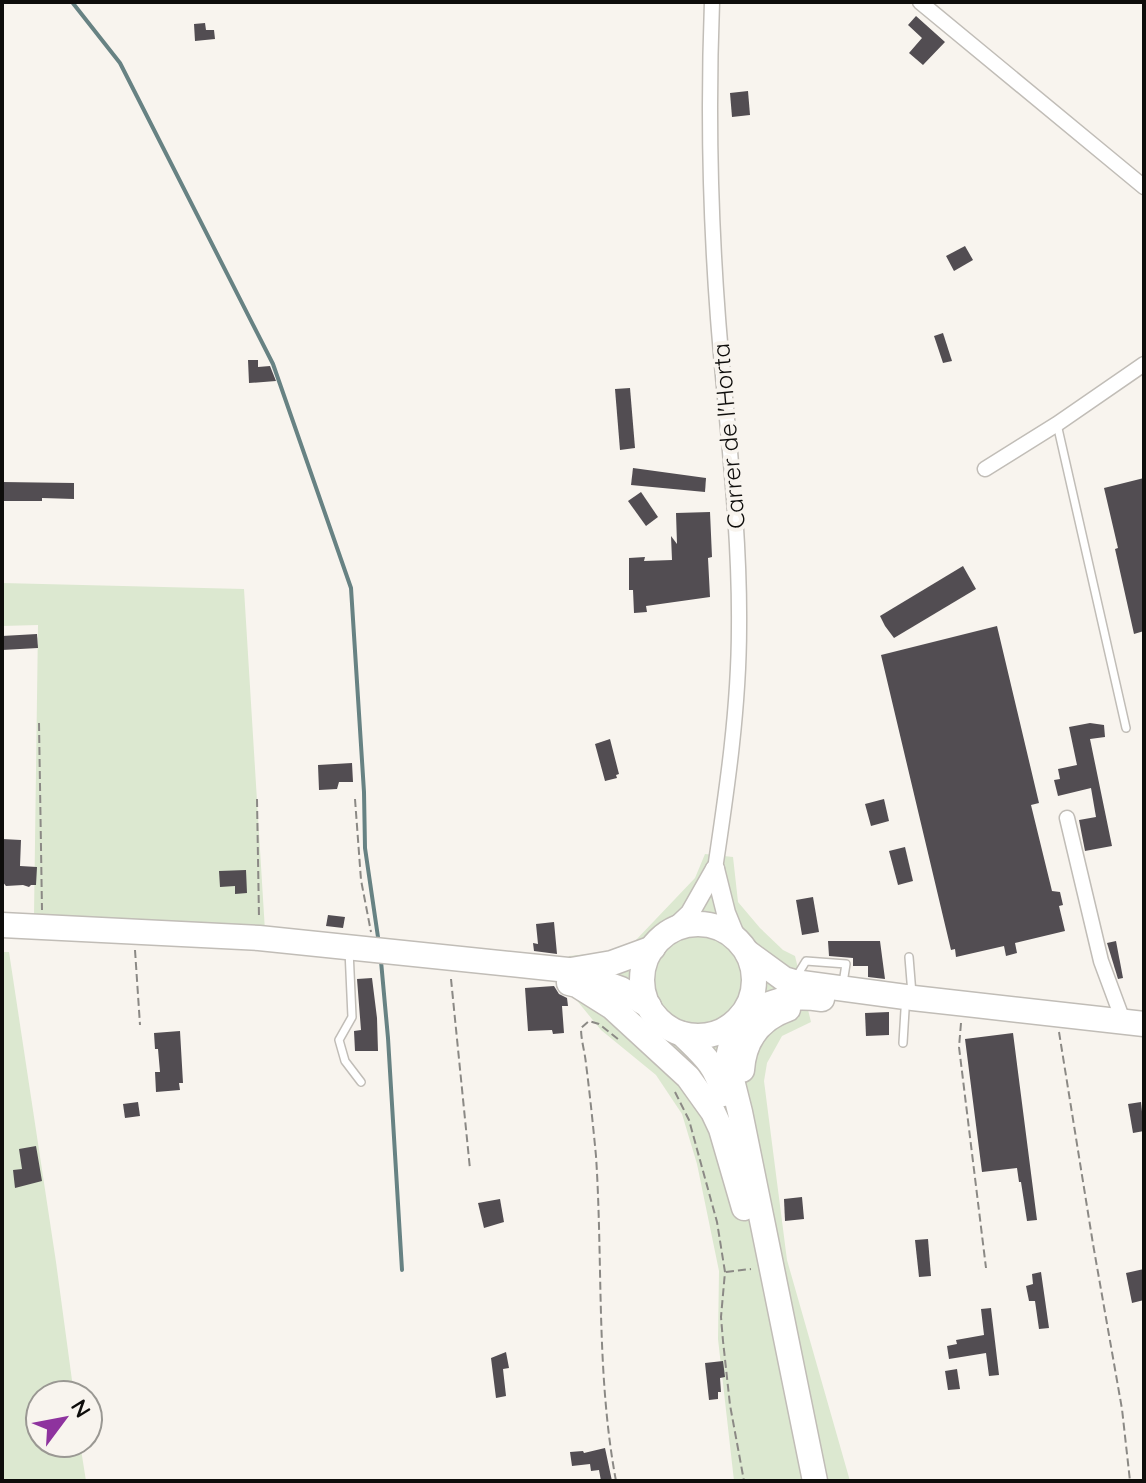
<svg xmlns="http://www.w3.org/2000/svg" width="1146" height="1483" font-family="Quicksand,sans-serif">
	<rect width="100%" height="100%" fill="#f8f4ee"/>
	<g fill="#dce8d0">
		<polygon points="2,583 244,589 265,931 34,916 38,625 2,626"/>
		<polygon points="705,854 733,857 738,902 760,928 783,950 795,956 811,1022 782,1036 767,1063 764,1081 787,1260 850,1481 734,1481 718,1339 719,1271 697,1164 682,1114 656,1075 601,1030 574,997 569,956 608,952 635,941 695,878"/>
		<polygon points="2,952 9,952 56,1262 74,1395 40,1395 40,1443 80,1443 86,1481 2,1481"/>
	</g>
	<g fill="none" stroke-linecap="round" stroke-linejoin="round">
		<g stroke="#678283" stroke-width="4">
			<polyline points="72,2 120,63 273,364 351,588 364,792 365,848 379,944"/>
			<polyline points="381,961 388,1038 402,1270"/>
		</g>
	</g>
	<g fill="#524d52">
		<polygon points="916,16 945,42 923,65 909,53 922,38 908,25"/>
		<polygon points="205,23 206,30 214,30 215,39 195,41 194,24"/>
		<polygon points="748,91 750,115 732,117 730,93"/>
		<polygon points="965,246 973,260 954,271 946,256"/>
		<polygon points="943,333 952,361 943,363 934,336"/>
		<polygon points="248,360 258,360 258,367 270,366 276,381 249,383"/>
		<polygon points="630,388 635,448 620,450 615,389"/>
		<polygon points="633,468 706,478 705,492 631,485"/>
		<polygon points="1144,478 1144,631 1134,634 1115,549 1118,548 1104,488"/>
		<polygon points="2,482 74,483 74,499 42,498 42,501 2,501"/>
		<polygon points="641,492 658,517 646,526 628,501"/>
		<polygon points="710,512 712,557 708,558 710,597 646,606 647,612 634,613 633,590 629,590 629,558 645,557 644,561 672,560 671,536 677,544 676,513"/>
		<polygon points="963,566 976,589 894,638 885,626 880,616"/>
		<polygon points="997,626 1039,803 1031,805 1052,891 1060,892 1063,905 1059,906 1065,931 1015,943 1017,953 1006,956 1004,946 956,957 955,949 951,950 881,655"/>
		<polygon points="37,634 38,648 2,650 2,636"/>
		<polygon points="1090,723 1104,725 1105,737 1090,739 1112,846 1085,851 1079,820 1096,817 1091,788 1058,796 1054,780 1060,779 1058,769 1077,765 1069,727"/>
		<polygon points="610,739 619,774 616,775 617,778 605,781 595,744"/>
		<polygon points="352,763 353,782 339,782 337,789 319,790 318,765"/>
		<polygon points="884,799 889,821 871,826 865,804"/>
		<polygon points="2,839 21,840 20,866 37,867 36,885 31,885 29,887 23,885 6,886 2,881"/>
		<polygon points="905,847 913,881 898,885 889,851"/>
		<polygon points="246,870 247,893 235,894 235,886 220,887 219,871"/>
		<polygon points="813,897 819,932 802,935 796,900"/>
		<polygon points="328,915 345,917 343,928 326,926"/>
		<polygon points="554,922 557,954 534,951 533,943 538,944 536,924"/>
		<polygon points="828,941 880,941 885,979 868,977 868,966 853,966 853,958 829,956"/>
		<polygon points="1116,941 1123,978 1118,979 1107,943"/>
		<polygon points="372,978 377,1018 378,1051 355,1051 354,1031 361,1030 357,979"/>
		<polygon points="554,986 559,994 567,998 568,1006 562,1006 564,1033 553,1034 552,1030 528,1031 525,988"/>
		<polygon points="889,1012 889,1035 866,1036 865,1013"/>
		<polygon points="180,1031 183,1083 179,1083 180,1090 156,1092 155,1072 160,1072 158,1049 155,1049 154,1033"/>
		<polygon points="1013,1033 1037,1220 1027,1221 1021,1182 1019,1182 1017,1168 982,1172 965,1039"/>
		<polygon points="138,1102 140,1116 125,1118 123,1104"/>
		<polygon points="1141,1102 1144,1131 1133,1133 1128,1104"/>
		<polygon points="36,1146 42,1181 15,1188 13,1170 22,1169 19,1149"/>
		<polygon points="802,1197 804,1219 785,1221 784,1199"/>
		<polygon points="500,1199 504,1222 484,1228 478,1203"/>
		<polygon points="928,1239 931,1276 919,1277 915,1240"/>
		<polygon points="1144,1269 1144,1300 1132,1303 1126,1273"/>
		<polygon points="1041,1272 1049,1328 1039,1329 1035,1301 1029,1301 1026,1286 1033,1284 1032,1274"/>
		<polygon points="991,1308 999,1375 989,1376 986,1353 949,1359 947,1346 957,1344 956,1340 984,1335 981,1309"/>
		<polygon points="506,1352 509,1368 503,1369 506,1396 496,1398 491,1358"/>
		<polygon points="723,1361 725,1377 720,1378 721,1392 718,1392 718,1399 709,1400 705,1363"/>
		<polygon points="957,1369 960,1389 948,1390 945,1371"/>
		<polygon points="605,1448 612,1481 601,1481 599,1470 591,1471 590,1464 572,1466 570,1452 583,1451 584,1453"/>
	</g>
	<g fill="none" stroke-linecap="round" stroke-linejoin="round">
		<defs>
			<g id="service">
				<polyline points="1057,424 1126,728"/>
				<polyline points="349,950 352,1017 339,1040 345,1061 361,1082"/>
				<polyline points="909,957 912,994"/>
				<polyline points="795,979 806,961 846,964 843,983"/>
				<polyline points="903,1043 905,1010"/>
			</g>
			<g id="minor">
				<path d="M 712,2 C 708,107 710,213 718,318 C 726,421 740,524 739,627 C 739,708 727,789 715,869"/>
				<polyline points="920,2 1144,187"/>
				<polyline points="985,469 1057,424 1144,364"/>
				<polyline points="1067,818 1101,961 1124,1023"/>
			</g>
			<g id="tertiary">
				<polyline points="715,869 726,913 737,940"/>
				<polyline points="671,931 690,913 715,869"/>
			</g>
			<g id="primary">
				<circle cx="698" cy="980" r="56"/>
				<polyline points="2,925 259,938 568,970 621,989 649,1006"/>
				<polyline points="747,952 784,979 794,982 913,998 1144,1024"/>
				<polyline points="571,970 612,963 653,948"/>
				<polyline points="569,983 577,985 612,1007 688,1077 713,1112 721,1129 744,1208"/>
				<path d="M 744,1013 C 777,1002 785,994 822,999"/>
				<polyline points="737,1021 729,1053 729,1068 740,1112 815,1481"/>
				<path d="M 682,1034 C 703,1055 716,1064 723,1094"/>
				<path d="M 742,1070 C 744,1040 759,1019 788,1009"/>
			</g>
		</defs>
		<use href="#service" stroke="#c1bdb7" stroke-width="10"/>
		<use href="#minor" stroke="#c1bdb7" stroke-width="17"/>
		<use href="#tertiary" stroke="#c1bdb7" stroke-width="21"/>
		<use href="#primary" stroke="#c1bdb7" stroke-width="27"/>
		<g stroke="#8b8985" stroke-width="2" stroke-dasharray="8 4" stroke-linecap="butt">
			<polyline points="39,723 42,910"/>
			<polyline points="257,799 259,918"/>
			<polyline points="355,799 361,880 371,932"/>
			<polyline points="135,950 140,1025"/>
			<polyline points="451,979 470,1169"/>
			<polyline points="961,1023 959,1047 986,1268"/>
			<polyline points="1059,1032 1093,1244 1122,1409 1130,1481"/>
			<polyline points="675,1092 689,1120 717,1222 725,1272 721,1317 723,1341 730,1405 744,1481"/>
			<polyline points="726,1272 751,1269"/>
			<path d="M 616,1481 C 596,1374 603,1264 596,1156 C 593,1125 590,1095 586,1064 C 585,1052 581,1041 581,1028 L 589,1021 L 599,1024 L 618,1039"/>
		</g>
		<use href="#service" stroke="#fff" stroke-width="7"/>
		<use href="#minor" stroke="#fff" stroke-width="14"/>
		<use href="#tertiary" stroke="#fff" stroke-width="18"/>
		<use href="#primary" stroke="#fff" stroke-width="24"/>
	</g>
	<g text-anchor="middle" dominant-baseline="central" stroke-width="8" stroke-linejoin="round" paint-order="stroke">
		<g font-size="24" fill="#0e0d0b" stroke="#f8f4ee">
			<text transform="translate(728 436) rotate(-95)">Carrer de l'Horta</text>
		</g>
	</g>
	<rect width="1146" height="1483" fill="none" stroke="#0e0d0b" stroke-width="8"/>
	<g transform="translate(64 1419) rotate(58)"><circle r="38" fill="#f8f4ee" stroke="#9a9893" stroke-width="2"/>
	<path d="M0-6L14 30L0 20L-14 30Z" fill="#8e339e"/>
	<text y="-12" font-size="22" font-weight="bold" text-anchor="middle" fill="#0e0d0b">N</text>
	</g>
</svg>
